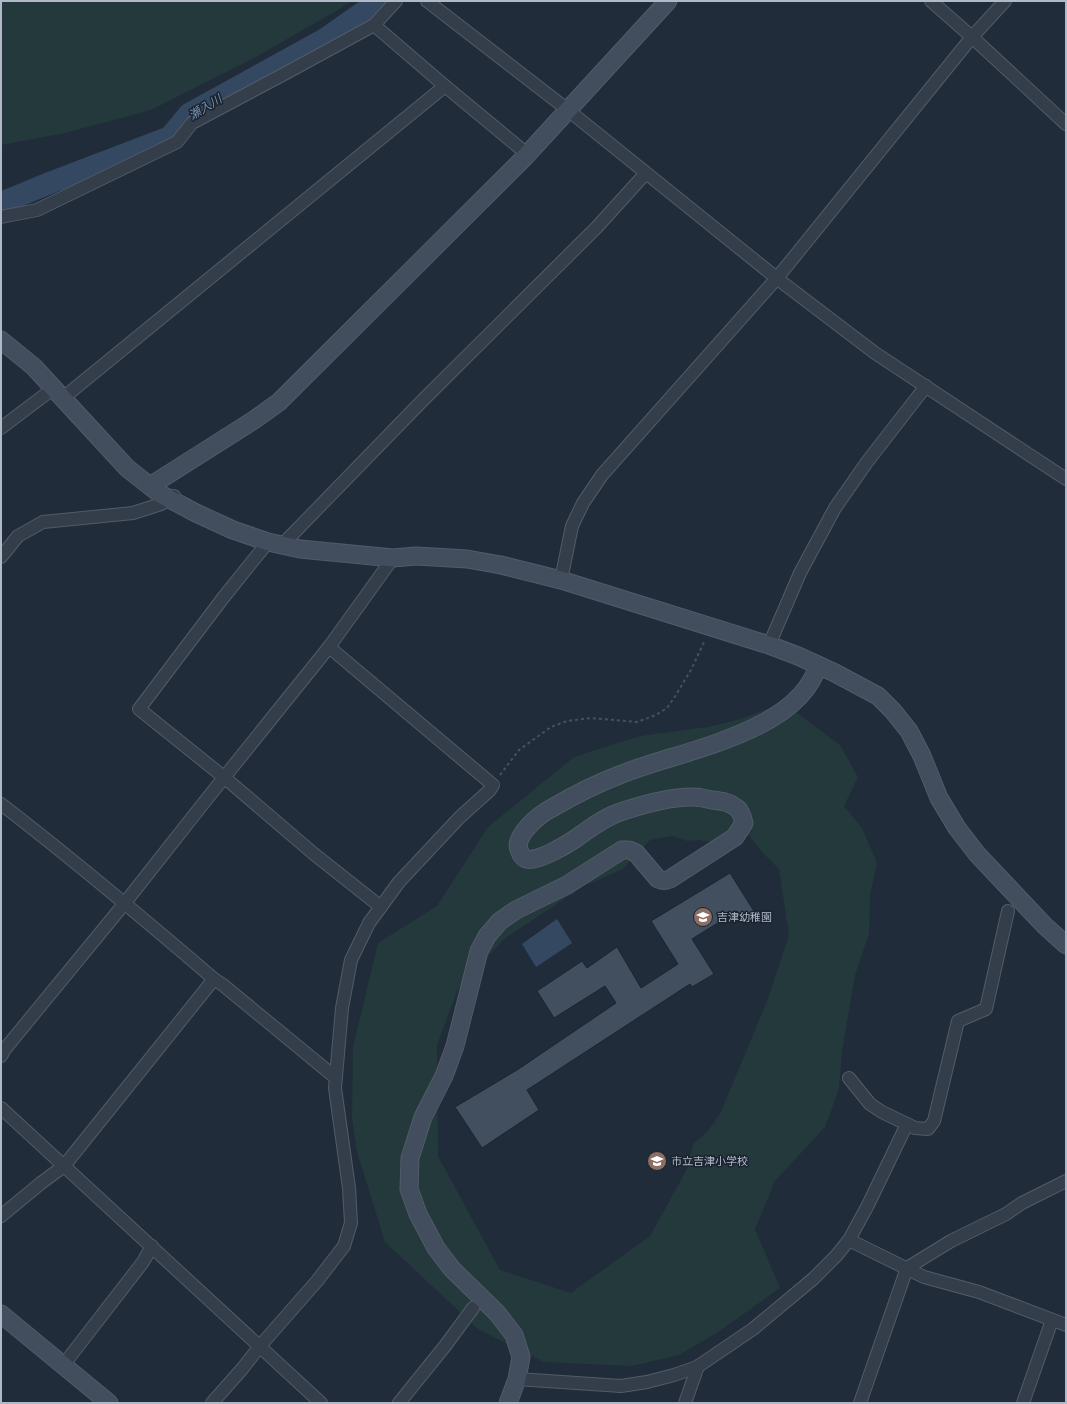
<svg xmlns="http://www.w3.org/2000/svg" width="1067" height="1404" font-family="'IBM Plex Sans','Noto Sans JP',sans-serif">
	<rect width="100%" height="100%" fill="#212c3a"/>
	<g fill="#23393b" fill-rule="evenodd">
		<polygon points="1,1 352,1 338,10 256,57 151,110 65,133 1,145"/>
		<path d="M 784,703 L 840,745 L 858,777 L 844,806 L 862,828 L 877,863 L 870,895 L 869,934 L 855,975 L 842,1052 L 839,1089 L 825,1127 L 775,1181 L 755,1229 L 780,1288 L 717,1333 L 679,1355 L 632,1366 L 544,1362 L 478,1329 L 385,1242 L 357,1152 L 352,1119 L 353,1047 L 378,943 L 437,906 L 488,827 L 574,757 L 640,736 L 708,727 L 740,719 ZM 749,835 L 761,851 L 779,869 L 789,935 L 767,1001 L 720,1114 L 708,1131 L 693,1144 L 688,1167 L 650,1236 L 571,1293 L 500,1270 L 438,1156 L 437,1045 L 458,989 L 504,939 L 584,886 L 623,869 L 650,840 L 673,836 L 687,841 L 699,840 L 711,842 Z"/>
	</g>
	<polygon fill="#344862" points="557,919 572,943 536,967 522,944"/>
	<g fill="none" stroke-linecap="round" stroke-linejoin="round">
		<polyline stroke="#344862" stroke-width="22" points="1,203 52,182 170,137 189,114 325,39 379,1"/>
	</g>
	<polygon fill="#414f5f" stroke="#1c2531" points="730,873 757,916 745,922 737,911 692,939 714,974 692,987 690,984 527,1090 539,1110 482,1148 455,1107 517,1070 616,1003 605,986 554,1018 537,991 582,961 587,968 617,947 641,988 678,964 651,921"/>
	<g fill="none" stroke-linecap="round" stroke-linejoin="round">
		<defs>
			<g id="street">
				<polyline points="427,1 568,110 779,280 875,353 1066,479"/>
				<polyline points="931,1 972,37 1066,124"/>
				<polyline points="374,25 445,86 527,154"/>
				<polyline points="1,217 37,210 177,142 192,123 286,73 374,25 396,1"/>
				<polyline points="63,398 445,86"/>
				<polyline points="1,428 54,388"/>
				<polyline points="268,542 223,598 139,709 225,778 314,854 381,907"/>
				<polyline points="282,545 423,400 597,227 645,174"/>
				<polyline points="1,557 18,536 43,522 133,513 161,504 174,496"/>
				<polyline points="561,580 572,526 583,503 602,475 777,278 972,37 1005,1"/>
				<polyline points="769,645 800,573 835,508 867,462 926,386"/>
				<path d="M 1,804 C 74,860 144,919 214,979 L 223,985 L 336,1078"/>
				<polyline points="1,1056 5,1049 124,904 206,800 329,647 393,558"/>
				<polyline points="849,1078 870,1104 882,1112 915,1128 928,1129 934,1121 958,1021 986,1009 1008,911"/>
				<polyline points="1,1108 321,1403"/>
				<polyline points="1,1216 41,1183 64,1166 214,979"/>
				<polyline points="849,1240 924,1277 979,1292 1066,1325"/>
				<polyline points="68,1359 143,1262 152,1246"/>
				<polyline points="517,1379 621,1386 647,1382 674,1375 697,1367 753,1329 813,1279 836,1256 849,1240 868,1205 907,1124"/>
				<polyline points="212,1403 242,1369 260,1346 317,1281 344,1246 351,1223 349,1188 335,1088 342,1008 351,960 369,923 399,882 460,817 490,790 493,785 329,647"/>
				<polyline points="399,1403 445,1346 473,1308"/>
				<polyline points="685,1403 698,1366"/>
				<polyline points="860,1403 907,1268 951,1241 1006,1214 1022,1203 1066,1181"/>
				<polyline points="1023,1403 1052,1320"/>
			</g>
			<g id="secondary">
				<polyline points="1,340 34,367 127,468 160,494 196,513 233,530 268,542 300,549 393,558 416,556 467,559 501,565 561,580 769,645 798,656 835,673 878,696 893,711 909,731 922,756 939,798 957,828 977,854 1045,926 1066,945"/>
				<polyline points="150,486 254,420 279,402 523,159 668,1"/>
				<polyline points="1,1314 109,1403"/>
				<path d="M 508,1403 L 517,1379 L 521,1357 L 514,1335 L 497,1313 L 452,1269 L 436,1248 L 418,1214 L 409,1189 L 410,1158 L 423,1117 L 444,1076 L 455,1046 L 479,951 L 487,936 L 500,921 L 516,910 L 567,885 L 622,850 L 629,850 L 636,853 L 658,879 C 663,881 665,881 670,879 L 735,837 L 744,823 C 743,819 741,812 738,809 C 730,802 722,801 712,800 C 706,799 700,797 694,797 C 672,796 641,805 620,812 C 603,818 589,829 575,839 C 566,845 536,863 526,859 C 524,858 521,855 520,852 C 511,837 540,814 552,808 C 574,795 598,783 622,774 C 679,751 799,733 818,665"/>
			</g>
		</defs>
		<use href="#street" stroke="#525c68" stroke-width="14"/>
		<use href="#secondary" stroke="#525c68" stroke-width="19"/>
		<polyline stroke="#405658" stroke-width="2" stroke-dasharray="3 3" stroke-linecap="butt" points="500,775 519,750 551,727 567,721 591,718 637,722 656,715 667,708 674,698 691,670 705,640"/>
		<use href="#street" stroke="#343e4a" stroke-width="12"/>
		<use href="#secondary" stroke="#424d5d" stroke-width="17"/>
	</g>
	<defs>
		<symbol id="school-disc" viewBox="-11 -11 22 22"><circle r="9.5" fill="#8d6e63" stroke="#1a232f"/><path d="M0-5L7-2L0 1L-7-2ZM-4 1L0 2.5L4 1V4Q0 6-4 4Z" fill="#fff"/></symbol>
	</defs>
	<g fill-rule="evenodd">
		<use href="#school-disc" x="692" y="906" width="22" height="22"/>
		<use href="#school-disc" x="646" y="1150" width="22" height="22"/>
	</g>
	<g text-anchor="middle" dominant-baseline="central" stroke-width="3" stroke-linejoin="round" paint-order="stroke">
		<g font-size="11" fill="#afb9c7" stroke="#1a232f" text-anchor="start">
			<text x="717" y="917">吉津幼稚園</text>
			<text x="671" y="1161">市立吉津小学校</text>
		</g>
		<g font-size="12" font-style="italic" fill="#7690b0" stroke="#1a232f">
			<text transform="translate(205 107) rotate(-32)">瀬入川</text>
		</g>
	</g>
	<rect width="1067" height="1404" fill="none" stroke="#afb9c7" stroke-width="4"/>
</svg>
